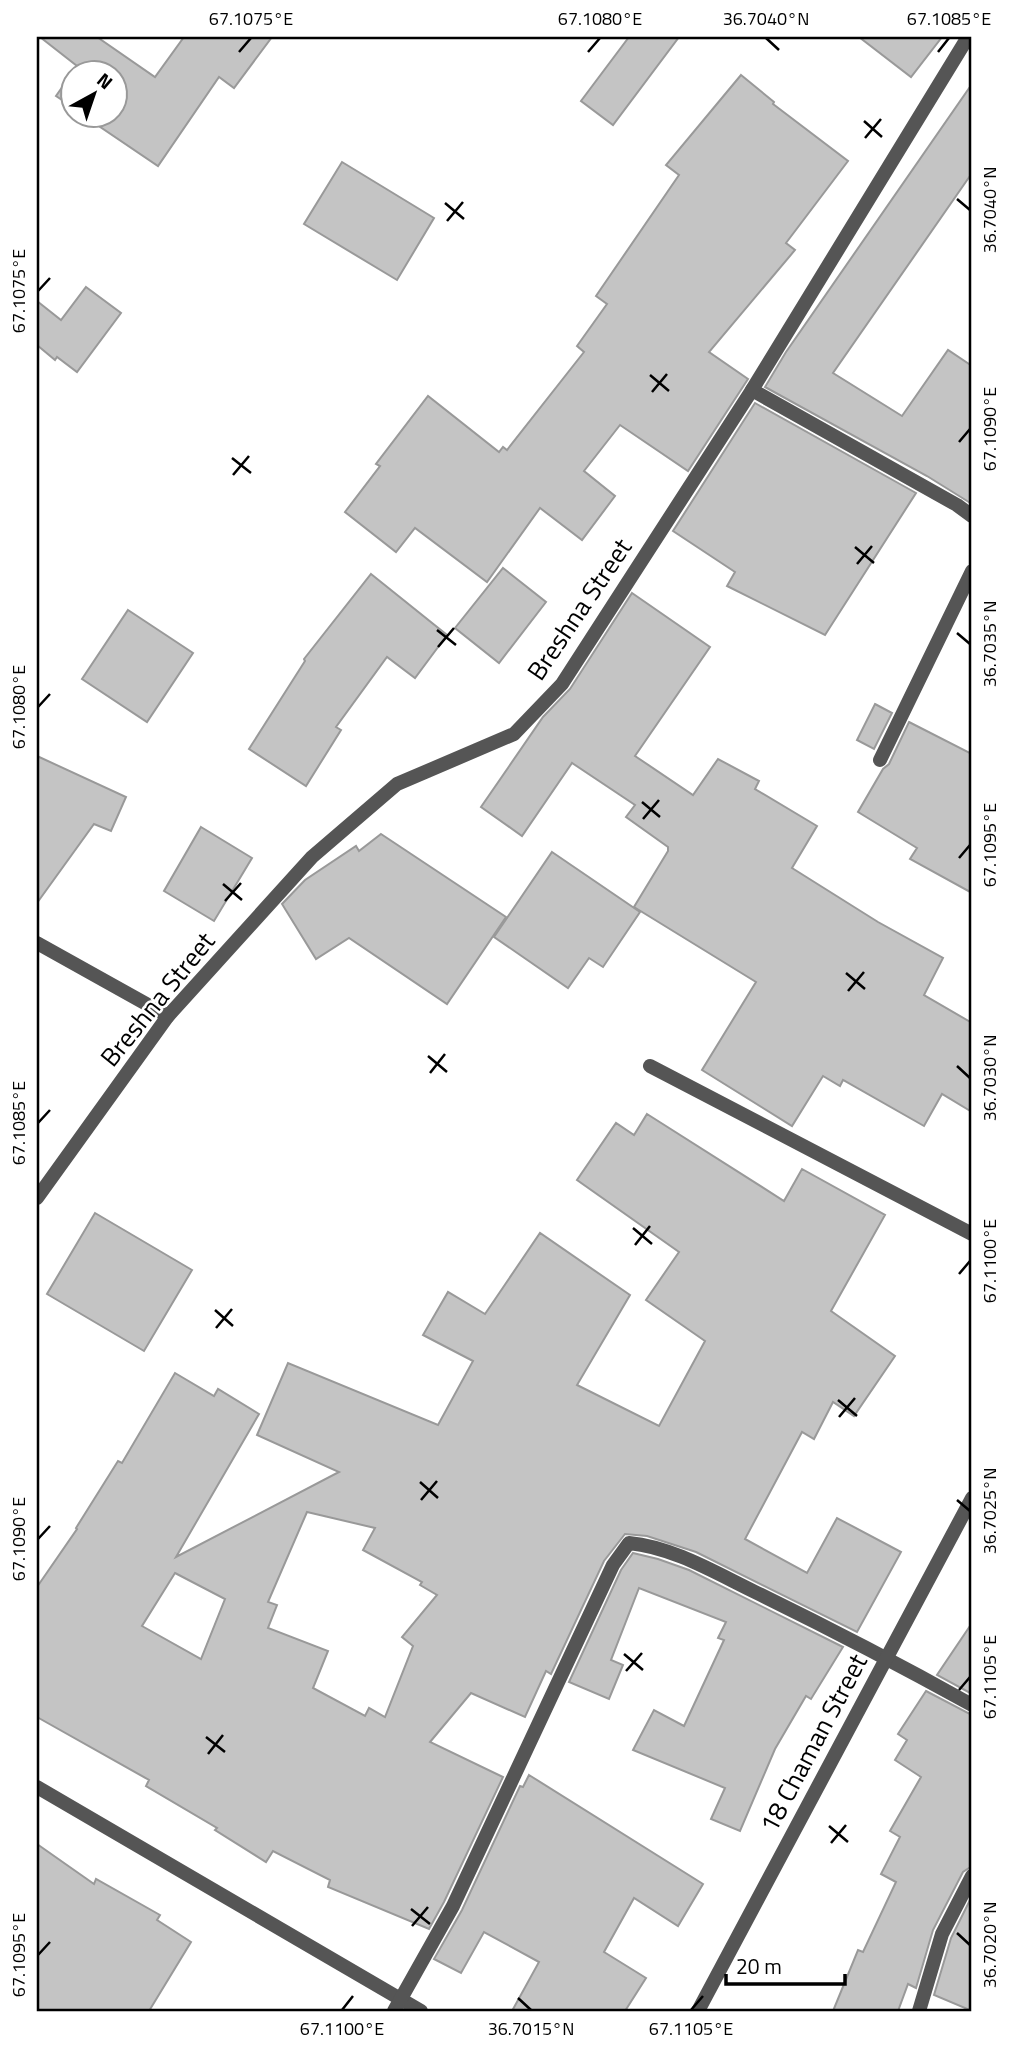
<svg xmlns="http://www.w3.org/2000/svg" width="1009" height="2048" font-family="'Titillium Web',sans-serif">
	<rect width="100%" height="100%" fill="#fff"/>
	<g fill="#c4c4c4" stroke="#999" stroke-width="2" fill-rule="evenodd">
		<polygon points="40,37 97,37 155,77 184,37 272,37 234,88 219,77 158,166 84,116 116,116 116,74 74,74 74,108 56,96 77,66"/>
		<polygon points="629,37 679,37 613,125 581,101"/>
		<polygon points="859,37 942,37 911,77"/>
		<polygon points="741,75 774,102 773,104 848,161 786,243 795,250 709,352 748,379 688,471 620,425 584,471 615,496 582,540 540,508 487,582 415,528 396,552 345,512 380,466 376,464 428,396 499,452 503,447 507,450 584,352 577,346 607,304 596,296 679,175 666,165"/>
		<polygon points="972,84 972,173 833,373 902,416 948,350 972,366 972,504 927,476 765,387 786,352"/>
		<polygon points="342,162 434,218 397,280 304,224"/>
		<polygon points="86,287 121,313 77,372 57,357 55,360 37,345 37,301 61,320"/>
		<polygon points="755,403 916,493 825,635 727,586 735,572 673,531"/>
		<polygon points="503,568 546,602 499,663 455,628"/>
		<polygon points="371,574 447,635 415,678 387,657 336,727 341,730 306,786 249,749 305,661 304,659"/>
		<polygon points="632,593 710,647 635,756 693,795 718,759 759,781 755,789 817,826 792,868 878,922 943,958 924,995 972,1023 972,1112 942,1094 924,1126 843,1080 840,1086 823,1076 792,1126 702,1070 756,982 634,907 668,851 668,847 626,817 635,805 572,763 522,836 481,807 543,717 570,689"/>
		<polygon points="128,610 193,653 147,722 82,679"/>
		<polygon points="875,704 892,713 874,749 857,740"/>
		<polygon points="909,722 972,754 972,893 910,859 917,848 858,812 883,769 889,764"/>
		<polygon points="37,756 126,797 111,831 94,824 37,903"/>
		<polygon points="201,827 252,858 214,921 164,891"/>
		<polygon points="381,834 506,917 447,1004 349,938 316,959 282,904 305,880 356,846 359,851"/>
		<polygon points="552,852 640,912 603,967 589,958 568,988 494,937"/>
		<path d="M 647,1114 L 784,1201 L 802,1169 L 885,1215 L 831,1311 L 895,1356 L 854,1416 L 833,1402 L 814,1439 L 802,1432 L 745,1539 L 807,1573 L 837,1518 L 901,1552 L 857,1632 L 696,1552 L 647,1536 L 625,1534 L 604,1561 L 551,1674 L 546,1671 L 525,1717 L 471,1693 L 430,1742 L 503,1777 L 444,1902 L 429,1929 L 328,1887 L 330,1880 L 273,1851 L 266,1862 L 215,1830 L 217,1828 L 146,1786 L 149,1780 L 37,1717 L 37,1587 L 77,1529 L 76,1528 L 118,1461 L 122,1463 L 175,1373 L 214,1396 L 218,1389 L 259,1414 L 176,1557 L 339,1472 L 257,1435 L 288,1363 L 438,1425 L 473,1361 L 423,1335 L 448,1292 L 485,1314 L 540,1233 L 630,1295 L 577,1385 L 659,1426 L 705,1341 L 646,1300 L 679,1252 L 577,1180 L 616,1123 L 634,1135 ZM 307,1512 L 375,1528 L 363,1550 L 422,1582 L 420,1585 L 437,1595 L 402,1637 L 413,1646 L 385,1717 L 369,1708 L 365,1716 L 313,1688 L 328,1651 L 268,1628 L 277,1605 L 268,1602 ZM 175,1573 L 225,1599 L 201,1659 L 142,1626 Z"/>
		<polygon points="95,1213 192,1270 144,1351 47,1294"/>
		<polygon points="633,1553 658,1559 689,1570 843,1647 811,1699 806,1696 775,1749 740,1831 711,1819 725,1788 633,1750 654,1710 684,1726 724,1640 718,1638 726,1622 639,1588 611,1660 623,1665 609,1699 569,1682 621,1570"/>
		<polygon points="972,1623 972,1694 937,1675"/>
		<polygon points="926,1691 972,1715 972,1866 963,1872 933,1930 916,1988 908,1984 898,2011 833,2011 858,1950 863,1952 896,1882 881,1874 900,1837 890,1831 921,1777 895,1760 907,1740 898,1734"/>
		<polygon points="529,1775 703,1884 678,1926 634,1898 604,1952 646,1978 625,2011 512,2011 539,1962 484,1932 461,1973 434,1959 462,1910 520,1786 523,1787"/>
		<polygon points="37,1844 94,1884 96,1879 160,1915 157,1920 191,1942 149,2011 37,2011"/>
		<polygon points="972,1896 972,2011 934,1995 951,1938"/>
	</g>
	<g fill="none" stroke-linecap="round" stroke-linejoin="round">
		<g stroke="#555" stroke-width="14">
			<polyline points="752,390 957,505 972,516"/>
			<polyline points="880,760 972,571"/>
			<polyline points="37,943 168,1016"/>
			<polyline points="650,1066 972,1234"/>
			<polyline points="37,1198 168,1016 312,857 397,784 514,734 562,684 752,390 968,37"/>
			<polyline points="37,1787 421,2011"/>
			<path d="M 394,2011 L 453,1906 L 613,1565 L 629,1543 C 672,1547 714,1572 753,1591 C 827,1627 900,1665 972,1705"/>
			<polyline points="698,2011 972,1498"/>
			<polyline points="919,2011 942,1934 972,1876"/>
		</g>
	</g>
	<path fill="none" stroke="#000" stroke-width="2.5" d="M 766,38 L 779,50M 239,52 L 251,38M 588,52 L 600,38M 938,52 L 949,38M 864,121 L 882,137M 865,138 L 881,119M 957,199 L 970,210M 445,203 L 464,219M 447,221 L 463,202M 38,291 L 50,278M 650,375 L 669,391M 652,392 L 667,374M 959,442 L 970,429M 232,458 L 251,473M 233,475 L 249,456M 855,547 L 874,563M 857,564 L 872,546M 437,630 L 456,645M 957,633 L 970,644M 438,647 L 454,628M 38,707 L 50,694M 642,802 L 660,817M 643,819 L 659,800M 959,858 L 970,845M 223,884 L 242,900M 225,901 L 241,883M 846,973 L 865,989M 848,991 L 864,972M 428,1056 L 447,1072M 957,1066 L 970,1078M 430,1073 L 445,1054M 38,1123 L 50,1110M 633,1228 L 652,1244M 635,1245 L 650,1226M 959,1274 L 970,1261M 215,1310 L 233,1326M 216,1328 L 232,1309M 838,1400 L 857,1416M 839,1417 L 855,1398M 420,1482 L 438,1498M 421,1500 L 437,1481M 957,1500 L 970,1511M 38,1539 L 50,1526M 624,1654 L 643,1670M 626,1671 L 642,1653M 959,1690 L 970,1677M 206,1737 L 225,1752M 208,1754 L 223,1735M 829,1826 L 848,1842M 831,1843 L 846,1825M 411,1909 L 430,1924M 412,1926 L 428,1907M 957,1933 L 970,1945M 38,1955 L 50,1942M 518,1998 L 531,2010M 342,2010 L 353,1996M 691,2010 L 703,1996"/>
	<g text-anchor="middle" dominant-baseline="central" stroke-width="5" stroke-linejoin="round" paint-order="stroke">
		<g font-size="26" fill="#000" stroke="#fff">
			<text transform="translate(579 609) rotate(-56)">Breshna Street</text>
			<text transform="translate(157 999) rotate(-51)">Breshna Street</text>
			<text transform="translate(813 1743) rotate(-62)">18 Chaman Street</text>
		</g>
	</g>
	<rect width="1009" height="2048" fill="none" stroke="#ffffff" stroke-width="77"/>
	<g transform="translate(94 94) rotate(40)"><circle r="33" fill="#ffffff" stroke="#999999" stroke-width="2"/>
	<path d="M0-5L12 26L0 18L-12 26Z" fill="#000000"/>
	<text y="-10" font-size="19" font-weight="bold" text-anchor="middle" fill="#000000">N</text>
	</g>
	<path d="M726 1974v10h119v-10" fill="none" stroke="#000000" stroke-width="3.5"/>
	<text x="736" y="1974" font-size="21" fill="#000000" stroke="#ffffff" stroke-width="5" paint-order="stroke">20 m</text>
	<rect x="38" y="38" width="932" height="1972" fill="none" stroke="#000" stroke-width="2.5"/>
	<g font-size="18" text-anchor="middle" fill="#000">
		<text x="251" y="25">67.1075°E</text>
		<text x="600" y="25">67.1080°E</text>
		<text x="766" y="25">36.7040°N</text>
		<text x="949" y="25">67.1085°E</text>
		<text transform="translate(990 210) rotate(-90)" y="6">36.7040°N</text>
		<text transform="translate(19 291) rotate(-90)" y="6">67.1075°E</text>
		<text transform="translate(990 429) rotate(-90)" y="6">67.1090°E</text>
		<text transform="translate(990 644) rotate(-90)" y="6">36.7035°N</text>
		<text transform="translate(19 707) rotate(-90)" y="6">67.1080°E</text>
		<text transform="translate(990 845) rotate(-90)" y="6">67.1095°E</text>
		<text transform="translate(990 1078) rotate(-90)" y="6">36.7030°N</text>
		<text transform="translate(19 1123) rotate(-90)" y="6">67.1085°E</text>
		<text transform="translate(990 1261) rotate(-90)" y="6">67.1100°E</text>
		<text transform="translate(990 1511) rotate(-90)" y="6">36.7025°N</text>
		<text transform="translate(19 1539) rotate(-90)" y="6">67.1090°E</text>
		<text transform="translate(990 1677) rotate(-90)" y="6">67.1105°E</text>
		<text transform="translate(990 1945) rotate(-90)" y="6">36.7020°N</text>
		<text transform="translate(19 1955) rotate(-90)" y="6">67.1095°E</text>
		<text x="342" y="2035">67.1100°E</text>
		<text x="531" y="2035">36.7015°N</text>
		<text x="691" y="2035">67.1105°E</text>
	</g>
</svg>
